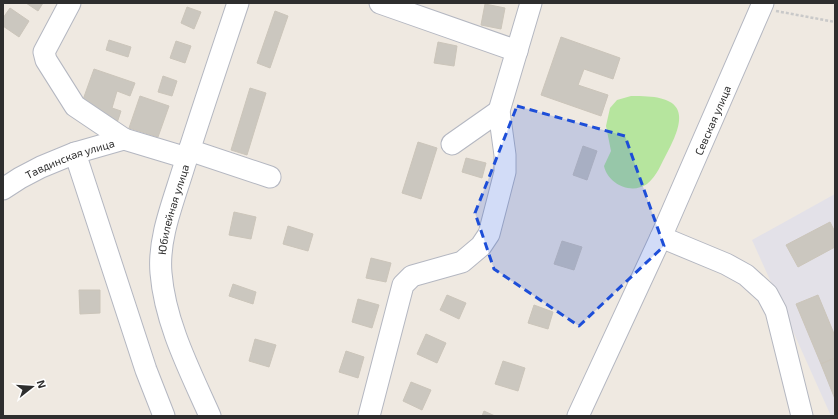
<svg xmlns="http://www.w3.org/2000/svg" width="838" height="419" font-family="'Exo 2',sans-serif">
	<rect width="100%" height="100%" fill="#efe9e1"/>
	<polygon fill="#e3e1e8" points="835,194 835,416 831,416 752,240"/>
	<path fill="#b6e59e" d="M 631,96 C 680,95 691,109 667,153 C 661,164 657,176 647,184 C 631,195 608,184 604,166 L 611,151 L 606,126 L 610,108 L 617,100 Z"/>
	<g fill="#cbc7bf" stroke="#cbc5ba">
		<polygon points="26,3 43,3 38,11"/>
		<polygon points="485,4 505,8 501,29 481,25"/>
		<polygon points="187,7 201,12 194,29 181,23"/>
		<polygon points="10,8 29,21 19,37 3,26 3,18"/>
		<polygon points="275,11 288,16 270,68 257,63"/>
		<polygon points="561,37 620,58 613,79 584,69 578,85 608,95 601,116 541,95"/>
		<polygon points="109,40 131,47 128,57 106,50"/>
		<polygon points="176,41 191,46 185,63 170,58"/>
		<polygon points="438,42 457,46 454,66 434,63"/>
		<polygon points="94,69 135,83 130,96 117,91 112,108 121,111 117,123 99,117 102,111 88,106 80,108"/>
		<polygon points="163,76 177,81 172,96 158,92"/>
		<polygon points="250,88 266,93 247,155 231,150"/>
		<polygon points="140,96 169,106 158,137 129,128"/>
		<polygon points="418,142 437,148 421,199 402,193"/>
		<polygon points="583,146 597,151 587,180 573,175"/>
		<polygon points="466,158 486,163 482,178 462,172"/>
		<polygon points="234,212 256,217 251,239 229,235"/>
		<polygon points="830,222 835,232 835,247 798,267 786,245"/>
		<polygon points="288,226 313,234 308,251 283,244"/>
		<polygon points="562,241 582,247 574,270 554,264"/>
		<polygon points="371,258 391,263 386,282 366,278"/>
		<polygon points="233,284 256,292 253,304 229,296"/>
		<polygon points="79,290 100,290 100,313 80,314"/>
		<polygon points="447,295 466,303 459,319 440,310"/>
		<polygon points="818,295 835,336 835,358 821,364 796,304"/>
		<polygon points="358,299 379,305 372,328 352,322"/>
		<polygon points="534,305 553,312 548,329 528,323"/>
		<polygon points="426,334 446,343 437,363 417,354"/>
		<polygon points="255,339 276,345 269,367 249,361"/>
		<polygon points="346,351 364,357 358,378 339,372"/>
		<polygon points="835,358 835,399 821,364"/>
		<polygon points="503,361 525,368 518,391 495,384"/>
		<polygon points="411,382 431,390 422,410 403,401"/>
		<polygon points="484,411 495,416 482,416"/>
	</g>
	<g fill="none" stroke-linecap="round" stroke-linejoin="round">
		<defs>
			<g id="minor">
				<polyline points="70,3 44,52 46,60 75,106 124,139"/>
				<polyline points="380,3 517,51"/>
				<polyline points="452,144 499,111"/>
				<polyline points="189,150 270,177"/>
				<polyline points="75,153 146,370 164,416"/>
				<path id="s1" d="M 3,189 L 20,178 L 41,167 L 75,153 L 124,139 L 187,158"/>
				<polyline points="661,237 726,264 746,275 767,294 776,311 802,416"/>
				<path id="s2" d="M 210,416 C 190,371 165,323 161,273 C 158,240 172,205 182,173 C 200,116 219,60 238,3"/>
				<polyline points="369,416 403,285 412,276 462,262 481,246 489,234 505,172 505,155 499,111 531,3"/>
				<path id="s3" d="M 578,416 L 661,237 L 763,3"/>
			</g>
		</defs>
		<use href="#minor" stroke="#b4b7c1" stroke-width="23"/>
		<polyline stroke="#c9c9c9" stroke-width="2.5" stroke-dasharray="3 2" stroke-linecap="butt" points="776,11 835,22"/>
		<use href="#minor" stroke="#fff" stroke-width="21"/>
	</g>
	<path fill="#1d4ed8" fill-opacity="0.2" stroke="#1d4ed8" stroke-width="3" stroke-dasharray="8 5" stroke-linejoin="round" d="M 517,106 L 625,136 L 664,246 L 579,326 L 494,269 L 475,213 Z"/>
	<g text-anchor="middle" dominant-baseline="central" stroke-width="3" stroke-linejoin="round" paint-order="stroke">
		<g font-size="11" fill="#2e2e2e" stroke="#fff">
			<text stroke="none"><textPath href="#s3" startOffset="325">Севская улица</textPath></text>
			<text stroke="none"><textPath href="#s1" startOffset="74">Тавдинская улица</textPath></text>
			<text stroke="none"><textPath href="#s2" startOffset="217">Юбилейная улица</textPath></text>
		</g>
	</g>
	<rect width="838" height="419" fill="none" stroke="#2e2e2e" stroke-width="8"/>
	<g transform="translate(32 387) rotate(73)" stroke="#ffffff" stroke-width="3" paint-order="stroke">
	<path d="M0-3L7 15L0 10L-7 15Z" fill="#2e2e2e"/>
	<text y="-6" font-size="11" font-weight="bold" text-anchor="middle" fill="#2e2e2e">N</text>
	</g>
</svg>
